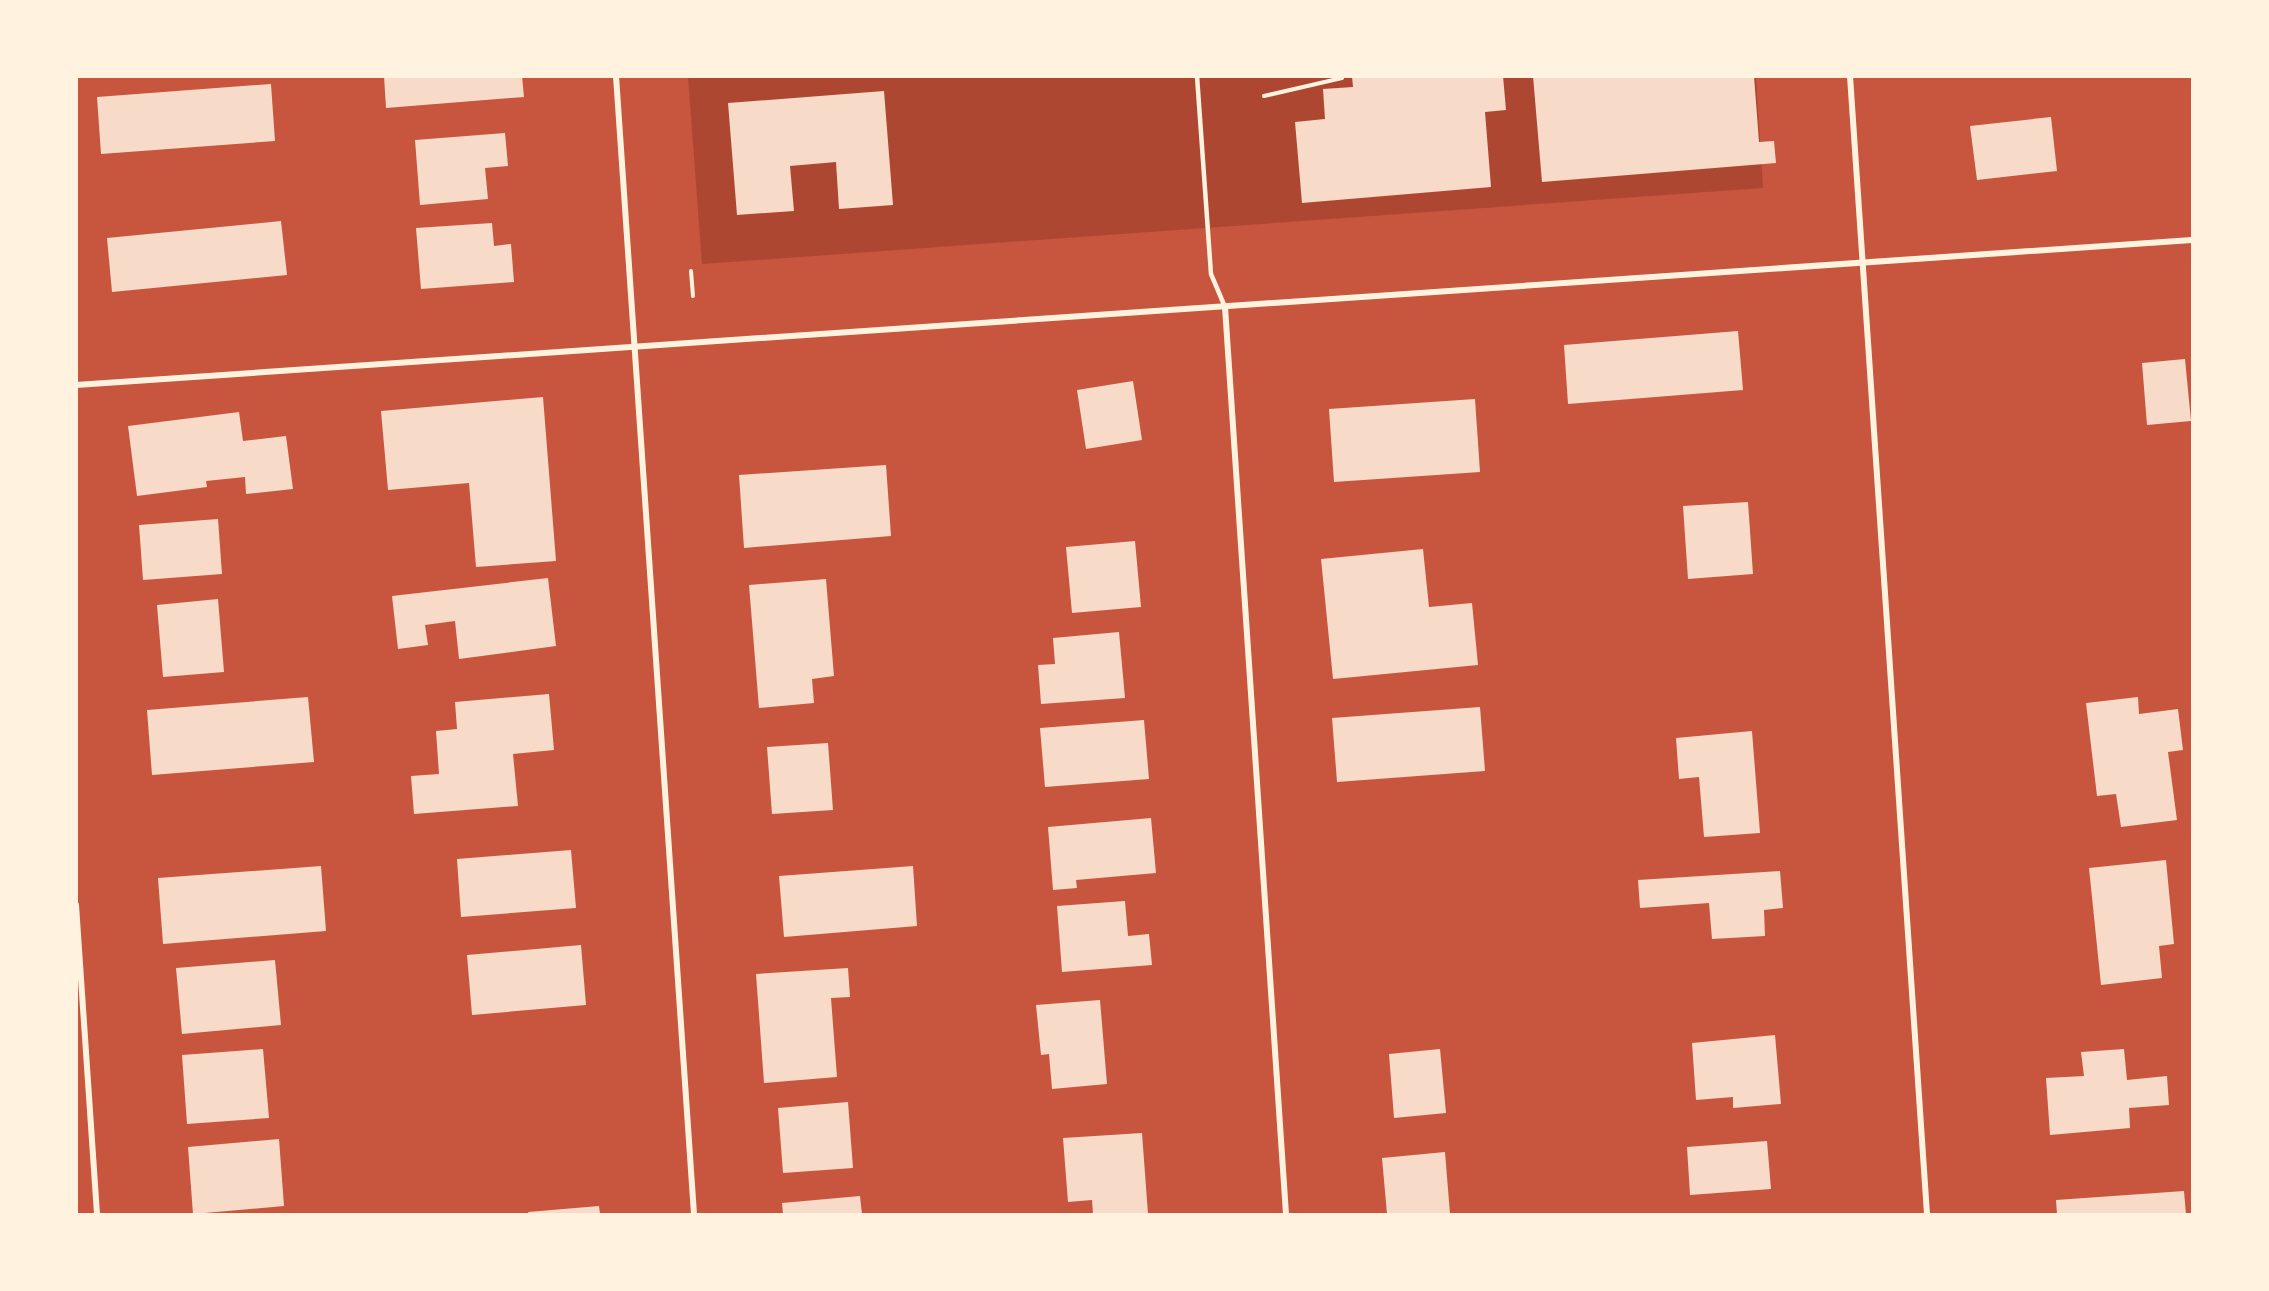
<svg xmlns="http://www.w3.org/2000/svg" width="2269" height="1291" font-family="'Titillium Web',sans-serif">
	<rect width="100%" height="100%" fill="#c8553d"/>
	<polygon fill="#ae4732" points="688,77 1756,77 1763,188 702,264"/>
	<g fill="#f7dbc8">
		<polygon points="384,76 522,76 524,97 386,108"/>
		<polygon points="1352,76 1503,76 1506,110 1485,112 1491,187 1302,203 1295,122 1325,119 1323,89 1353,87"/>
		<polygon points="1533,76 1754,76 1759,142 1774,141 1776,163 1542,182"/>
		<polygon points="271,84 275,141 101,154 97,97"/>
		<polygon points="884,91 893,205 839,209 836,162 790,166 794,211 737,215 728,103"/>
		<polygon points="2051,117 2057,171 1977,180 1970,126"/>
		<polygon points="505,133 508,166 485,168 488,199 420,205 415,140"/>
		<polygon points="281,221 287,275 112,292 107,238"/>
		<polygon points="492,223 494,246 511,244 514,282 421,289 416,228"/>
		<polygon points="1738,331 1743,390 1568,404 1564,345"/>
		<polygon points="2185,359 2191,421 2147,425 2142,363"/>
		<polygon points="1133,381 1142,440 1086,449 1077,390"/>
		<polygon points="543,397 556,561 476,567 469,483 388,490 381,411"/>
		<polygon points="1475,399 1480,472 1334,482 1329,409"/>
		<polygon points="239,412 243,441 286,436 293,489 246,494 245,477 206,481 207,487 137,496 128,426"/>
		<polygon points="886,465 891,536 744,548 739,475"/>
		<polygon points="1748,502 1753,574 1688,579 1683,506"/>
		<polygon points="218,519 222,574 143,580 139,525"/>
		<polygon points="1135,541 1141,607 1072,613 1066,547"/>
		<polygon points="1423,549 1429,607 1472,603 1478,665 1333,679 1321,559"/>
		<polygon points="548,578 556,646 459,659 455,621 425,625 428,645 398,649 392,596"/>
		<polygon points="826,579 834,676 812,679 814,703 759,708 749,585"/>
		<polygon points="218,599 224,672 163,677 157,605"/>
		<polygon points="1119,632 1125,698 1041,704 1038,665 1055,664 1053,638"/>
		<polygon points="549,694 554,750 513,754 518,806 414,814 411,776 439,774 436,731 457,729 455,702"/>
		<polygon points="308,697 314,762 152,775 147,710"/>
		<polygon points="2138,697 2139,714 2178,709 2183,750 2168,752 2177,820 2121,827 2116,794 2097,796 2086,703"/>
		<polygon points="1480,707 1485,771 1337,782 1332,718"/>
		<polygon points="1144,720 1149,779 1045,787 1040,728"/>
		<polygon points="1752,731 1760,833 1704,837 1699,777 1679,779 1676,738"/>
		<polygon points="828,743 833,810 772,814 767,747"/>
		<polygon points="1151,818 1156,873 1076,880 1077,888 1053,890 1048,827"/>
		<polygon points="571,850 576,908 461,917 457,859"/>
		<polygon points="2166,860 2174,944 2159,946 2162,978 2101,985 2089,868"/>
		<polygon points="321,866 326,931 163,944 158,878"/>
		<polygon points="913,866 917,926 784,937 779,876"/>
		<polygon points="1780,871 1783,908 1764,910 1765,936 1712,939 1709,903 1640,908 1638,880"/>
		<polygon points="1125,901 1128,936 1149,934 1152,965 1062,972 1057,906"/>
		<polygon points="581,945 586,1005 472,1015 467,955"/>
		<polygon points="275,960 281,1025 182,1034 176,968"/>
		<polygon points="848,968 850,997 831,998 837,1077 764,1083 756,974"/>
		<polygon points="1100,1000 1107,1084 1052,1089 1049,1054 1041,1055 1036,1005"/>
		<polygon points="1775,1035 1781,1104 1733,1108 1733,1097 1696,1100 1692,1043"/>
		<polygon points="263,1049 269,1118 187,1124 182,1055"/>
		<polygon points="1440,1049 1446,1113 1394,1118 1389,1054"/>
		<polygon points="2124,1049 2127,1080 2167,1076 2169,1105 2129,1108 2130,1128 2050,1135 2046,1078 2084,1076 2081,1052"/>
		<polygon points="848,1102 853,1168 783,1173 778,1108"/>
		<polygon points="1142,1133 1148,1214 1093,1214 1092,1200 1068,1202 1063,1138"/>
		<polygon points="279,1139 284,1206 193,1214 188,1147"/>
		<polygon points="1767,1141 1771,1189 1690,1195 1687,1147"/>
		<polygon points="1445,1152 1450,1214 1387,1214 1382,1158"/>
		<polygon points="2184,1191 2186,1214 2057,1214 2056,1200"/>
		<polygon points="860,1196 862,1214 783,1214 782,1203"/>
		<polygon points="599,1206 600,1214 529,1214 528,1212"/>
	</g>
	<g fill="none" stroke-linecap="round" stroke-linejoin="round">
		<g stroke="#fff3e0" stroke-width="4">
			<polyline points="1264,96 1342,78 1341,76"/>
			<polyline points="691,271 693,296"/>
		</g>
		<polyline stroke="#fff3e0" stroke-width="4.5" points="1197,76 1211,274 1225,307"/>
		<g stroke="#fff3e0" stroke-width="6">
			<polyline points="616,76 694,1214"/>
			<polyline points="1850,76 1927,1214"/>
			<polyline points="1225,307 1286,1214"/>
			<polyline points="76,385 2192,240"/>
			<polyline points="76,905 97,1214"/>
		</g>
	</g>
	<rect width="2269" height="1291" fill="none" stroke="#fff3e0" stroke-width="156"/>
</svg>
